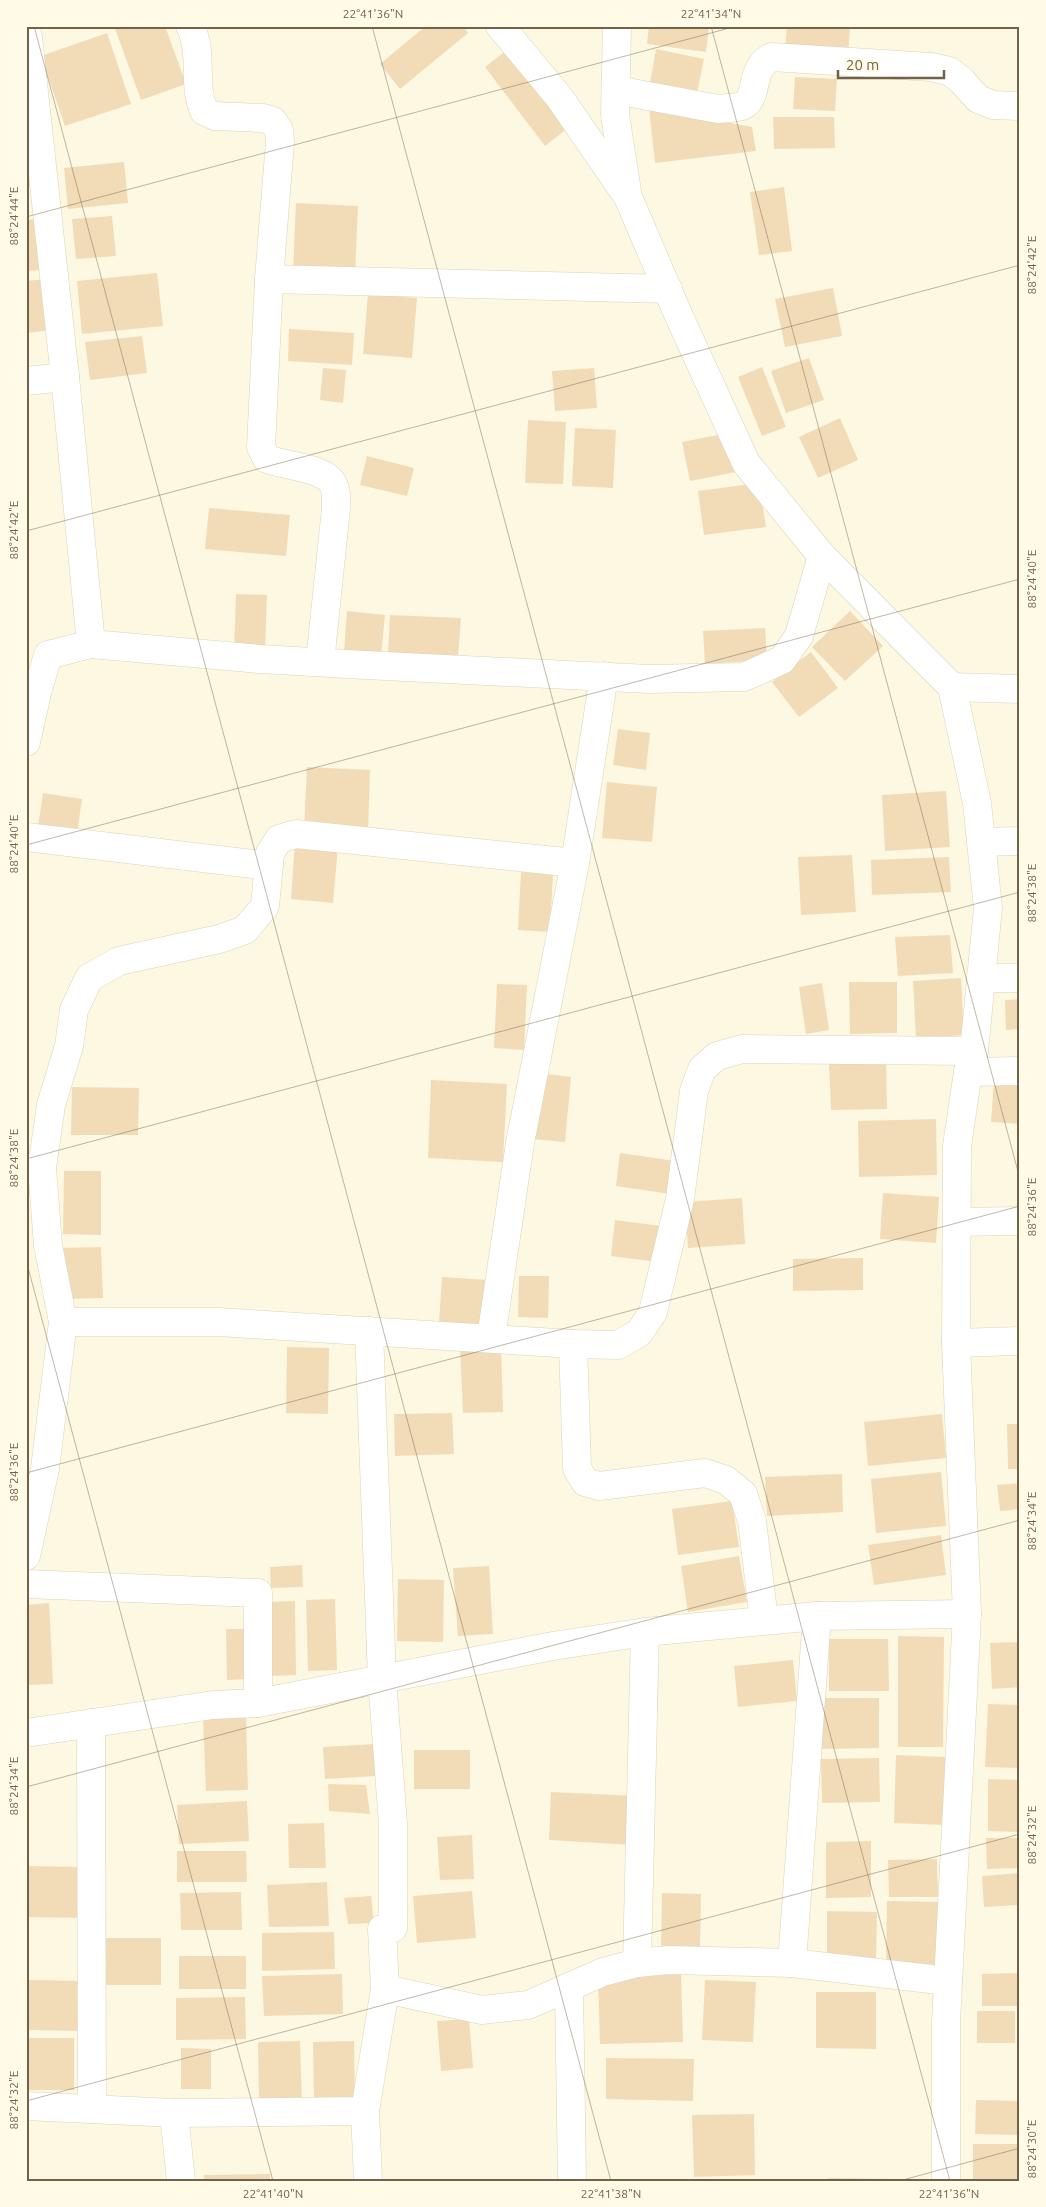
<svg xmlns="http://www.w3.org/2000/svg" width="1046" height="2207" font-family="Ubuntu,sans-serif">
	<rect width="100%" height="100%" fill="#fcf8e1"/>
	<g fill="#f2dcb8">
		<polygon points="114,26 165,26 186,84 141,100"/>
		<polygon points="426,26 463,26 468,33 400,89 380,64"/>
		<polygon points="649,26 709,26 706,52 647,44"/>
		<polygon points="787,26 850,26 848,56 785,50"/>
		<polygon points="107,33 131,104 65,126 41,56"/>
		<polygon points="656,49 704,59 696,98 649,89"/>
		<polygon points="507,50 568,128 545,146 485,67"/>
		<polygon points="795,77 837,79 835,111 793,109"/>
		<polygon points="649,108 752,127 756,151 655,163"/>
		<polygon points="773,117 834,117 835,148 774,149"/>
		<polygon points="124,162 128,203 68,209 64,168"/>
		<polygon points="784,187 792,251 759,255 750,192"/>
		<polygon points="296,203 358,206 355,274 293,271"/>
		<polygon points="112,216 116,256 76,259 72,219"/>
		<polygon points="37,219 43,270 26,271 26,220"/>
		<polygon points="157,273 163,326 82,334 77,281"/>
		<polygon points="47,279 52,330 26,333 26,281"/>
		<polygon points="833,288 842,336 785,347 775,299"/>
		<polygon points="368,294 417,298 412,358 363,354"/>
		<polygon points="289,329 354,333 352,365 288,361"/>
		<polygon points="142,336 147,373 90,380 85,342"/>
		<polygon points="809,358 824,400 786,413 771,371"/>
		<polygon points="762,367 786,427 762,436 738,377"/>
		<polygon points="323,368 346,370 343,403 320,400"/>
		<polygon points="594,368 597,408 555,411 552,371"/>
		<polygon points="840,418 858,460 818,478 799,437"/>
		<polygon points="528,420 566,422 563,484 525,483"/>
		<polygon points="575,428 616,430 613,488 572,486"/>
		<polygon points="728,433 736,472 690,481 682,442"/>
		<polygon points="367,456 414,468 407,496 360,485"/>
		<polygon points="759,483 766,527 704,535 698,491"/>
		<polygon points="209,508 290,515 286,556 205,549"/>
		<polygon points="236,594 267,595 265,650 234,649"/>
		<polygon points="347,611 385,615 381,656 344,652"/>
		<polygon points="850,611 883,646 845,681 812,647"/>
		<polygon points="390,615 461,618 458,657 388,653"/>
		<polygon points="765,628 767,660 705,664 703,631"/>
		<polygon points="811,652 838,688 799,717 772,682"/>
		<polygon points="618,729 650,733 646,770 613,765"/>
		<polygon points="307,767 370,770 368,833 304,830"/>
		<polygon points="607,782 657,787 652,842 602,838"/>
		<polygon points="946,791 950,847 885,851 882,795"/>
		<polygon points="43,793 82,799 76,840 37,834"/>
		<polygon points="295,842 338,846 333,903 291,899"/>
		<polygon points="852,855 856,912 801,915 798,857"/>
		<polygon points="949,857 951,892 872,895 871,860"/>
		<polygon points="521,872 553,874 550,932 518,930"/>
		<polygon points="950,935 953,973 898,976 895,937"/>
		<polygon points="961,978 964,1035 916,1039 913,981"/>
		<polygon points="849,982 897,982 897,1033 850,1034"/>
		<polygon points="822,983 829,1030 806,1034 799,987"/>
		<polygon points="497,984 527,985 524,1050 494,1048"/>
		<polygon points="1020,999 1020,1029 1006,1030 1005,1000"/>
		<polygon points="886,1061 887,1109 831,1110 829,1063"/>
		<polygon points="538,1073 571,1077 565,1142 531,1139"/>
		<polygon points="431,1080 507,1084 503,1162 428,1158"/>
		<polygon points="994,1082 1020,1084 1020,1124 991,1122"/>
		<polygon points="72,1087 139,1088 138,1135 71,1135"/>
		<polygon points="936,1119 937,1175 859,1177 858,1121"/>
		<polygon points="620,1153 675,1161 670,1194 616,1186"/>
		<polygon points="64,1171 101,1171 101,1235 63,1234"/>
		<polygon points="883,1193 939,1197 936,1243 880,1239"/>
		<polygon points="742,1198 745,1244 688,1248 685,1202"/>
		<polygon points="615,1220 661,1226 657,1262 611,1256"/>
		<polygon points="101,1247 103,1298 63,1299 61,1248"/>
		<polygon points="863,1258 863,1290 793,1291 793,1259"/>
		<polygon points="519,1276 549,1276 548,1318 518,1317"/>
		<polygon points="442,1277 488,1280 485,1326 439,1323"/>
		<polygon points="501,1345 503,1412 463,1413 460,1346"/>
		<polygon points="287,1347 329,1348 328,1414 286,1413"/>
		<polygon points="452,1413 454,1454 395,1456 394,1414"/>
		<polygon points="942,1414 946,1458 868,1466 864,1422"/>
		<polygon points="1007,1424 1020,1424 1020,1469 1008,1469"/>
		<polygon points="941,1472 946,1526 876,1533 871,1479"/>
		<polygon points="842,1474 843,1512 767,1516 765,1477"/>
		<polygon points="1020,1483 1020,1509 1000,1511 997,1485"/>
		<polygon points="732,1501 739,1547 678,1555 672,1509"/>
		<polygon points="941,1535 946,1575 874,1585 868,1545"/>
		<polygon points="739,1556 747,1602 688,1612 681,1566"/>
		<polygon points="302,1565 303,1587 271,1588 270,1567"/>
		<polygon points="489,1566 493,1634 458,1636 453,1568"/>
		<polygon points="398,1579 444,1580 443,1642 397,1641"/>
		<polygon points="335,1599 337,1670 308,1671 306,1600"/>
		<polygon points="295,1601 296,1675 270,1676 268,1602"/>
		<polygon points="49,1603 53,1684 26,1685 26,1605"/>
		<polygon points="226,1629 247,1629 248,1679 227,1680"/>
		<polygon points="898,1636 944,1637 943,1747 898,1747"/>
		<polygon points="829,1639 888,1639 889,1691 829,1691"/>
		<polygon points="1020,1642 1020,1687 992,1689 990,1643"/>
		<polygon points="793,1660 797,1701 738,1707 734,1666"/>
		<polygon points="819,1698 879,1698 879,1748 819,1749"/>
		<polygon points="988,1704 1020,1705 1020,1768 985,1767"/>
		<polygon points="246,1716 248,1790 206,1791 203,1718"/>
		<polygon points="375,1744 377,1776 325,1779 323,1747"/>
		<rect x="414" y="1750" width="56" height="39"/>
		<polygon points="896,1755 947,1757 945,1825 894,1823"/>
		<polygon points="879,1758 880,1802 822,1803 821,1759"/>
		<polygon points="988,1779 1020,1780 1020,1832 988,1831"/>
		<polygon points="328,1784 366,1785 370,1814 329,1811"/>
		<polygon points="551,1792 636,1796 633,1845 549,1840"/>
		<polygon points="247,1801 249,1841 179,1844 177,1805"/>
		<polygon points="324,1823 326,1868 289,1868 288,1824"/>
		<polygon points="472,1835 474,1879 440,1880 437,1837"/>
		<polygon points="986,1838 1020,1838 1020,1868 987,1869"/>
		<polygon points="871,1841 871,1897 826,1898 826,1842"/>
		<polygon points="177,1851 246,1851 247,1882 177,1882"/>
		<polygon points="937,1859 938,1897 889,1897 888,1860"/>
		<polygon points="28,1866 84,1867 83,1918 28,1917"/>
		<polygon points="1020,1873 1020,1905 984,1907 982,1876"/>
		<polygon points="327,1882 329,1926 269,1927 267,1885"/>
		<polygon points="472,1891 476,1938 417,1943 413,1896"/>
		<polygon points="241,1892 242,1930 181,1930 180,1893"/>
		<polygon points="662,1893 701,1894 700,1950 661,1949"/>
		<polygon points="371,1896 374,1923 348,1924 344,1898"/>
		<polygon points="887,1901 944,1902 943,1965 886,1964"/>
		<polygon points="827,1911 877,1912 876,1959 827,1958"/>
		<polygon points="334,1932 335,1969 262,1971 262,1933"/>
		<rect x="102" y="1938" width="59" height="47"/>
		<rect x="179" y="1956" width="67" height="33"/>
		<polygon points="1020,1973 1020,2006 982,2006 982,1974"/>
		<polygon points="342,1974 343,2014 264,2016 262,1976"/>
		<polygon points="681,1974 683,2042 600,2044 598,1976"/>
		<polygon points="26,1980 84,1981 83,2031 26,2030"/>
		<polygon points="705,1980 756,1982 753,2042 702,2040"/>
		<polygon points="816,1992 876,1992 876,2049 816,2048"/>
		<polygon points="245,1997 246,2039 176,2040 176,1998"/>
		<rect x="977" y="2011" width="38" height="32"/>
		<polygon points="469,2019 473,2068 441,2071 437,2021"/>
		<rect x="26" y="2038" width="48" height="52"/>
		<polygon points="300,2041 302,2103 259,2104 258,2042"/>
		<polygon points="354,2041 355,2101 314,2102 313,2042"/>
		<polygon points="181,2048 211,2049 211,2089 181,2089"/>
		<polygon points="606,2058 694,2059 693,2101 606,2099"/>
		<polygon points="976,2100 1020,2101 1020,2135 975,2134"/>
		<polygon points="754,2114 755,2175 694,2177 692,2115"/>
		<rect x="973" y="2144" width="47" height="37"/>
		<polygon points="270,2174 270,2181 204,2181 204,2175"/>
		<polygon points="828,2178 904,2179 904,2181 828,2181"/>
	</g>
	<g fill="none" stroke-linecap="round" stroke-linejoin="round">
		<defs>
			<g id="minor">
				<path d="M 190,26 C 204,53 192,84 204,111 L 215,116 L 263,118 L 273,121 L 279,130 L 280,142 L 269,279 L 261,447 L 267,459 C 285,466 319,467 331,481 C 337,488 336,499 336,508 L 320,662"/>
				<polyline points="500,26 559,97 628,197 678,314 746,463 822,556 952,687 977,803 988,908 974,1051 968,1072 957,1146 956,1343 967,1614 946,2022 946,2181"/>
				<polyline points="617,26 615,115 627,191"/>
				<polyline points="28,37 65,377 91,644"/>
				<path d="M 616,90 L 718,109 C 726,108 735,108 742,106 C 760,99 748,68 772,57 L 931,67 L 949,71 L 961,80 L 978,99 L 993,105 L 1020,106"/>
				<polyline points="269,279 668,289"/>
				<polyline points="26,381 65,377"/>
				<polyline points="952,687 1020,689"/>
				<polyline points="26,742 37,693 48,655 91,644 260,659 365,665 649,679 744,677 782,660 799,636 822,556"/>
				<polyline points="26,837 269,866"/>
				<polyline points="981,842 1020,841"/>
				<polyline points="981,978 1020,978"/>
				<polyline points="968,1072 1020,1071"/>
				<polyline points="26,1168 42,1168 48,1245 63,1322"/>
				<polyline points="42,1168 51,1105 69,1046 74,1010 89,978 119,961 219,939 245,930 265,906 270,853 279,839 296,834 575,863"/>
				<polyline points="957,1222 1020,1221"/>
				<polyline points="369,1331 382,1679 393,1824 393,1928 382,1929 385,1989"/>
				<polyline points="491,1338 520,1143 575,863 604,676"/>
				<polyline points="956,1343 1020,1341"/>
				<polyline points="573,1344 577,1468 585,1482 599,1486 705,1473 726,1480 743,1494 752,1521 764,1620"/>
				<polyline points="26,1556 45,1469 63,1322 218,1322 573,1344 618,1345 639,1333 653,1312 680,1199 694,1091 702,1069 717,1056 742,1049 974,1051"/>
				<polyline points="26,1584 258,1593 258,1703"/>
				<polyline points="91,1723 92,2109"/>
				<polyline points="26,1733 213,1705 258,1703 553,1646 645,1632 817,1616 967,1614"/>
				<polyline points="637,1963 645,1632"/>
				<polyline points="792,1963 817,1616"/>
				<polyline points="569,1987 572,2181"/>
				<polyline points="26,2106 174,2113 365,2111 385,1989 482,2010 528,2005 603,1972 637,1963 668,1960 792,1963 948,1981"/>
				<polyline points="365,2111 368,2181"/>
				<polyline points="174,2113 181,2181"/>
			</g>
		</defs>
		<use href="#minor" stroke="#ddd3ba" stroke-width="29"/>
		<use href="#minor" stroke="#fff" stroke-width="28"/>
	</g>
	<path fill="none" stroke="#736148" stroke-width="1" stroke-opacity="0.45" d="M 34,26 L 611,2181M 372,26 L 950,2181M 711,26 L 1020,1179M 26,217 L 737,26M 26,531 L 1020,265M 26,845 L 1020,579M 26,1159 L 1020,892M 26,1260 L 273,2181M 26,1473 L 1020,1206M 26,1787 L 1020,1520M 26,2101 L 1020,1834M 899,2181 L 1020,2148"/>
	<rect width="1046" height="2207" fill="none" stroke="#fffbe7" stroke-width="55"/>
	<path d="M838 70v8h106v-8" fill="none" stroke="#736148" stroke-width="2.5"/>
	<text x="846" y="70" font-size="15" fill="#736148" stroke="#fffbe7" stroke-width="4" paint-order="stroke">20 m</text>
	<rect x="28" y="28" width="990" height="2152" fill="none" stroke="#736148" stroke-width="2"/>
	<g font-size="12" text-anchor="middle" fill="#736148">
		<text x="373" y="18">22°41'36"N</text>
		<text x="711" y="18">22°41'34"N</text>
		<text transform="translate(14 216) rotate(-90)" y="4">88°24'44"E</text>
		<text transform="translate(1032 265) rotate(-90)" y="4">88°24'42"E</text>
		<text transform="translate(14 530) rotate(-90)" y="4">88°24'42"E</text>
		<text transform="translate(1032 579) rotate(-90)" y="4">88°24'40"E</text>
		<text transform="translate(14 844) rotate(-90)" y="4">88°24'40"E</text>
		<text transform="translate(1032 893) rotate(-90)" y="4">88°24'38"E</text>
		<text transform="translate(14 1158) rotate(-90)" y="4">88°24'38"E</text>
		<text transform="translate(1032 1207) rotate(-90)" y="4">88°24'36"E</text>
		<text transform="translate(14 1472) rotate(-90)" y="4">88°24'36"E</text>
		<text transform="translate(1032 1521) rotate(-90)" y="4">88°24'34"E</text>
		<text transform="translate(14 1786) rotate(-90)" y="4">88°24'34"E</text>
		<text transform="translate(1032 1835) rotate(-90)" y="4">88°24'32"E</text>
		<text transform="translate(14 2100) rotate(-90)" y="4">88°24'32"E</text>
		<text transform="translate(1032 2149) rotate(-90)" y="4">88°24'30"E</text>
		<text x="273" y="2198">22°41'40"N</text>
		<text x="611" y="2198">22°41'38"N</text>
		<text x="949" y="2198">22°41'36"N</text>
	</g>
</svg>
